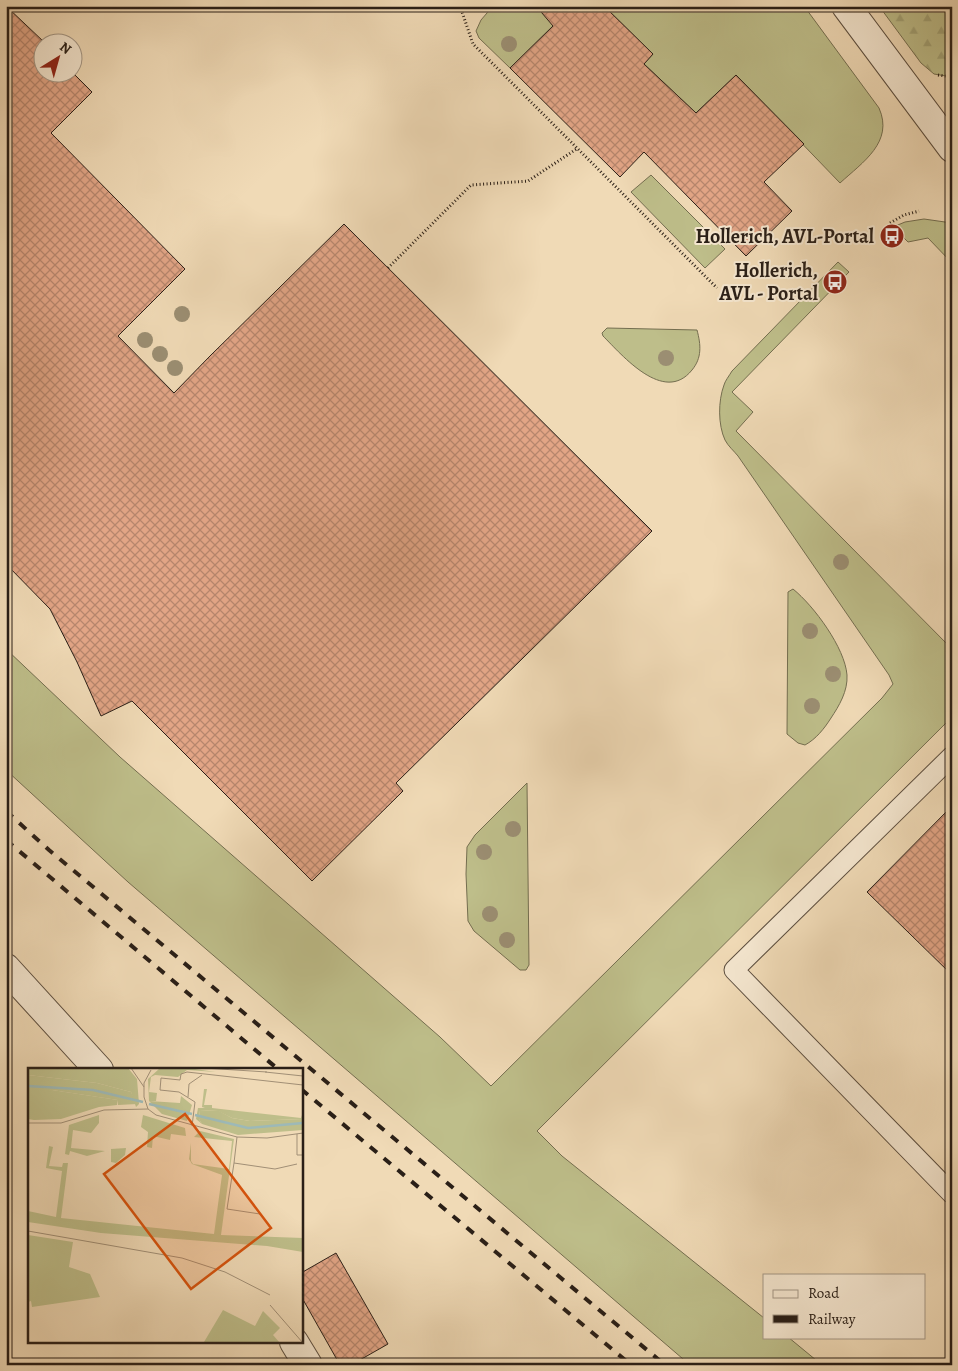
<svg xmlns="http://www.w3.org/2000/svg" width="958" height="1371" font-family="Alegreya,serif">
	<defs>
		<pattern id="forest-firs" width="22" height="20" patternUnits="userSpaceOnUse" patternTransform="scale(1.25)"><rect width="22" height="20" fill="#bebe8a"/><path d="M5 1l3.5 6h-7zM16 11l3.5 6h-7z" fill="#a3a376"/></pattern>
		<pattern id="building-cross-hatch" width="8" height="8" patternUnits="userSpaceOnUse" patternTransform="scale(1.25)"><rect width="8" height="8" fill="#e2a586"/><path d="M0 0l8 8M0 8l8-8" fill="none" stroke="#b7866d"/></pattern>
	</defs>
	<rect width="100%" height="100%" fill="#f0dab6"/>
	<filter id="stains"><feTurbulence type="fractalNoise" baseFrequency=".004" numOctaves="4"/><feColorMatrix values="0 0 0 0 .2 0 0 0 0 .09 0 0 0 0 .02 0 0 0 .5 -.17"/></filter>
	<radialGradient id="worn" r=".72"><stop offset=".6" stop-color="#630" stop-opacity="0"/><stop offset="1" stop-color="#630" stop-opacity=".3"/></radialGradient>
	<g fill="#bebe8a" stroke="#746e50">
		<polygon points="493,6 565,6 553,26 510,68 479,38 476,31 481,20"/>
		<path d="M 604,6 L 804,6 L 879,108 C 894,142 863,162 840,183 L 736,75 L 696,113 L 644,64 L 653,54 Z"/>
		<polygon points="651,175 725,249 705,268 631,192"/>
		<polygon points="924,219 952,223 952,263 928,238 908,242 893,227 905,222"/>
		<path d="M 838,262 L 849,272 L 732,392 L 753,412 L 736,431 L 952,649 L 952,717 L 537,1131 L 562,1156 L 764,1318 L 764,1337 L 788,1337 L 822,1365 L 690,1365 L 128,882 L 6,770 L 6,649 L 120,757 L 440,1037 L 491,1086 L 882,698 L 893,684 L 889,675 L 738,456 C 734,451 728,446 725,440 C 718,425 718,401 724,385 C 725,381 729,376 732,371 Z"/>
		<path d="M 607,328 L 697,330 C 701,345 702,358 692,370 C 664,405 622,355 603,336 L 602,333 Z"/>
		<path d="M 793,589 C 814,606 845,648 847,675 C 848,691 839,706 831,718 C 824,729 816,739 805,745 L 798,743 L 787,734 L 788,592 Z"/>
		<polygon points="527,783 529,965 526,970 520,970 474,931 468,921 466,874 467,847 475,835"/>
	</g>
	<polygon fill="url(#forest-firs)" stroke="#746e50" points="879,6 952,6 952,77 934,74 921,63"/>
	<g fill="url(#building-cross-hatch)" stroke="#2a1f17">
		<polygon points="6,6 44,42 42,72 72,72 92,92 51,133 185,269 118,336 174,393 210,356 344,224 652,531 396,783 403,791 312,881 132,701 101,716 77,662 50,609 6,564"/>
		<polygon points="536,6 604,6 653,54 644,64 696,113 736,75 804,144 764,182 792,211 746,256 644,152 620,177 510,68 553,26"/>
		<polygon points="952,806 952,975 867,892"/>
		<polygon points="336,1253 388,1344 351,1365 340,1365 301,1296 301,1273"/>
	</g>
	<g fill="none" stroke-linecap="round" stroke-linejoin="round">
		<defs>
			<polyline id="service" points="952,756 734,970 952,1194"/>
			<g id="minor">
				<polyline points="6,968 99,1070"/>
				<polyline points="294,1342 308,1365"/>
			</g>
			<polyline id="tertiary" points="846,6 952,148"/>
		</defs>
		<use href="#service" stroke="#5c4e3f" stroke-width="21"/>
		<use href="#minor" stroke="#5c4e3f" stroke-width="30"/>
		<use href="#tertiary" stroke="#5c4e3f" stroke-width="30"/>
		<g stroke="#2a1f17" stroke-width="3" stroke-dasharray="1 2.5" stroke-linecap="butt">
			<polyline points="460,6 473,44 717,288"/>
			<polyline points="242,7 244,6"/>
			<polyline points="938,75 952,77"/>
			<polyline points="890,223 904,215 919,211"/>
			<polyline points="388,268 471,185 528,181 578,148"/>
		</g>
		<use href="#service" stroke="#f5e7d0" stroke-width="19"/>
		<use href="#minor" stroke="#f5e7d0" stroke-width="28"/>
		<use href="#tertiary" stroke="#f5e7d0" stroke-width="28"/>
		<g stroke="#2a1f17" stroke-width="4" stroke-dasharray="9 9" stroke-linecap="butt">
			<polyline points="6,811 49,850 665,1365"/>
			<polyline points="6,840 279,1070"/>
			<polyline points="301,1089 631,1365"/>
		</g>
	</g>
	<g fill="#9b8e72">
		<circle cx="509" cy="44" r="8"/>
		<circle cx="182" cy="314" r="8"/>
		<circle cx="145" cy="340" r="8"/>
		<circle cx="160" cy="354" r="8"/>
		<circle cx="666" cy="358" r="8"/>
		<circle cx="175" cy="368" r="8"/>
		<circle cx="841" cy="562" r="8"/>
		<circle cx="810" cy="631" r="8"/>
		<circle cx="833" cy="674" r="8"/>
		<circle cx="812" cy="706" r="8"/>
		<circle cx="513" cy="829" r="8"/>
		<circle cx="484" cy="852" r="8"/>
		<circle cx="490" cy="914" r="8"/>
		<circle cx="507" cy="940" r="8"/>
	</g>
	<defs>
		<symbol id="bus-disc" viewBox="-11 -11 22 22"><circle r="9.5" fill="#8f2418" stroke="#f5e7d0"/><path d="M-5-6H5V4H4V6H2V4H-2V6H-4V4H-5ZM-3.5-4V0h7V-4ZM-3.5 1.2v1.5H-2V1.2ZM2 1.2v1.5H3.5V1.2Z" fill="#fff"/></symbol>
	</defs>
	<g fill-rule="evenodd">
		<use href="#bus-disc" x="878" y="222" width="28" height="28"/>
		<use href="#bus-disc" x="821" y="268" width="28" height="28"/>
	</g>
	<g text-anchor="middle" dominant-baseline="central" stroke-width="4" stroke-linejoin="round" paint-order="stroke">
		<g font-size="20" font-weight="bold" fill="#2a1f17" stroke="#f5e7d0" text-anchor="end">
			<text x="874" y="236">Hollerich, AVL-Portal</text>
			<text x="818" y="270">Hollerich,<tspan x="818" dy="23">AVL - Portal</tspan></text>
		</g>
	</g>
	<g transform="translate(28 1068)">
		<rect width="275" height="275" fill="#f0dab6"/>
		<path d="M 1,0 L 100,0 L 109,11 L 111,36 L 108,39 L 103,24 L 69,15 L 0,7 ZM 132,0 L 160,0 L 188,4 L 159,2 L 150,9 L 127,7 L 123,9 L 121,24 L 129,25 L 128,33 L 121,33 L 120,11 ZM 176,21 L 179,21 L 176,37 L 184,37 L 184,40 L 273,50 L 274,47 L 275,51 L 222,53 L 204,50 L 190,43 L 172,42 L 171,51 L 174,56 L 168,51 L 170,40 L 177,40 L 174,39 ZM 71,47 L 71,55 L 63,65 L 45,62 L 43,80 L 77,83 L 59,88 L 42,83 L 41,87 L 37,86 L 41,57 ZM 115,47 L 157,60 L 158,68 L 143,66 L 142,72 L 125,68 L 124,80 L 119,79 L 120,64 L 113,59 ZM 172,63 L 206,71 L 193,167 L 275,170 L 275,184 L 239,178 L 73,165 L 0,154 L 0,143 L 28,149 L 34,103 L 18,100 L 21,78 L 25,79 L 21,98 L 34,99 L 35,95 L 40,95 L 33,150 L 186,166 L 194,107 L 164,96 L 161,91 L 163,75 L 163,93 L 165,96 L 201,101 L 204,73 L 166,69 ZM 98,80 L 97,87 L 88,95 L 83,94 L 83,81 ZM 0,167 L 45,174 L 41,199 L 62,206 L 72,229 L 4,239 L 3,233 L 0,234 Z" fill="#bebe8a"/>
		<path d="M 0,7 L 69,15 L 103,24 L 109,36 L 90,37 L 90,32 L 24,22 L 0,22 ZM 153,28 L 164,37 L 159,53 L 134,46 L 121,33 L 152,35 ZM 172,42 L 191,43 L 204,50 L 222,53 L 275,51 L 275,62 L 210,67 L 174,56 L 171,51 Z" fill="#bebe8a"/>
		<path d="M 0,22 L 24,22 L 90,32 L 89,37 L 71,39 L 33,51 L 6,52 L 0,51 ZM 195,242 L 227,258 L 235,243 L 252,260 L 245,267 L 252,275 L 176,274 Z" fill="#bebe8a"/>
		<path fill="none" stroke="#9db9b7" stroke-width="2.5" d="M 0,18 L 65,22 L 115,34M 121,36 L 164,46M 167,47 L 220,60 L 275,55"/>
		<path fill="none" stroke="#a18f76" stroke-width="1" d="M 103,0 L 116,19M 111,0 L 127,0M 176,0 L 239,4M 123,2 L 116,15 L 116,29 L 120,41 L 128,47 L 209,69 L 239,70 L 275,65M 237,4 L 275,8M 152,12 L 153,6 L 159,4 L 275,17M 152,12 L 133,10 L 132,22 L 151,24 L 167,34 L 164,58M 160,29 L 161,16 L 174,7M 0,55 L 33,55 L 76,42 L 120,41M 269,66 L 269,87 L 275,87M 209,69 L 206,95 L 247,101 L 269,96M 206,95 L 199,141 L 232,146M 0,163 L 154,190 L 197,204 L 242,227M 242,237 L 275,275"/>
		<path fill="#d5530d" fill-opacity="0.15" stroke="#d5530d" stroke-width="2.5" d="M 157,46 L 243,160 L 163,221 L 76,106 Z"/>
		<rect width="275" height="275" fill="none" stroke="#2a1f17" stroke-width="2.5"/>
	</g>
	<rect width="958" height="1371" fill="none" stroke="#f0dab6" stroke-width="25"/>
	<rect x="8" y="8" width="943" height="1356" fill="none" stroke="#2a1f17" stroke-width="2.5"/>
	<rect x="12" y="12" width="933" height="1346" fill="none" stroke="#2a1f17"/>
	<rect x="763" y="1274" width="162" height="65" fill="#f5e7d0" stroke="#a49786"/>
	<rect x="773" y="1290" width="25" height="8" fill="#f5e7d0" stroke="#a49786"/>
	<text x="808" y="1298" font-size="15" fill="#2a1f17">Road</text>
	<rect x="773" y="1315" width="25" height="8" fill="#2a1f17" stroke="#a49786"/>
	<text x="808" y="1324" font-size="15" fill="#2a1f17">Railway</text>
	<g transform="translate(58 58) rotate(37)"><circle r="24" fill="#f5e7d0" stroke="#a49786"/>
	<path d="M0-4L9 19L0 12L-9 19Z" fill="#8f2418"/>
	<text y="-8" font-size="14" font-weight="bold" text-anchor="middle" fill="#2a1f17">N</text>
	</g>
	<rect width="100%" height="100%" filter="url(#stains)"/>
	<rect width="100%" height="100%" fill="url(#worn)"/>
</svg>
